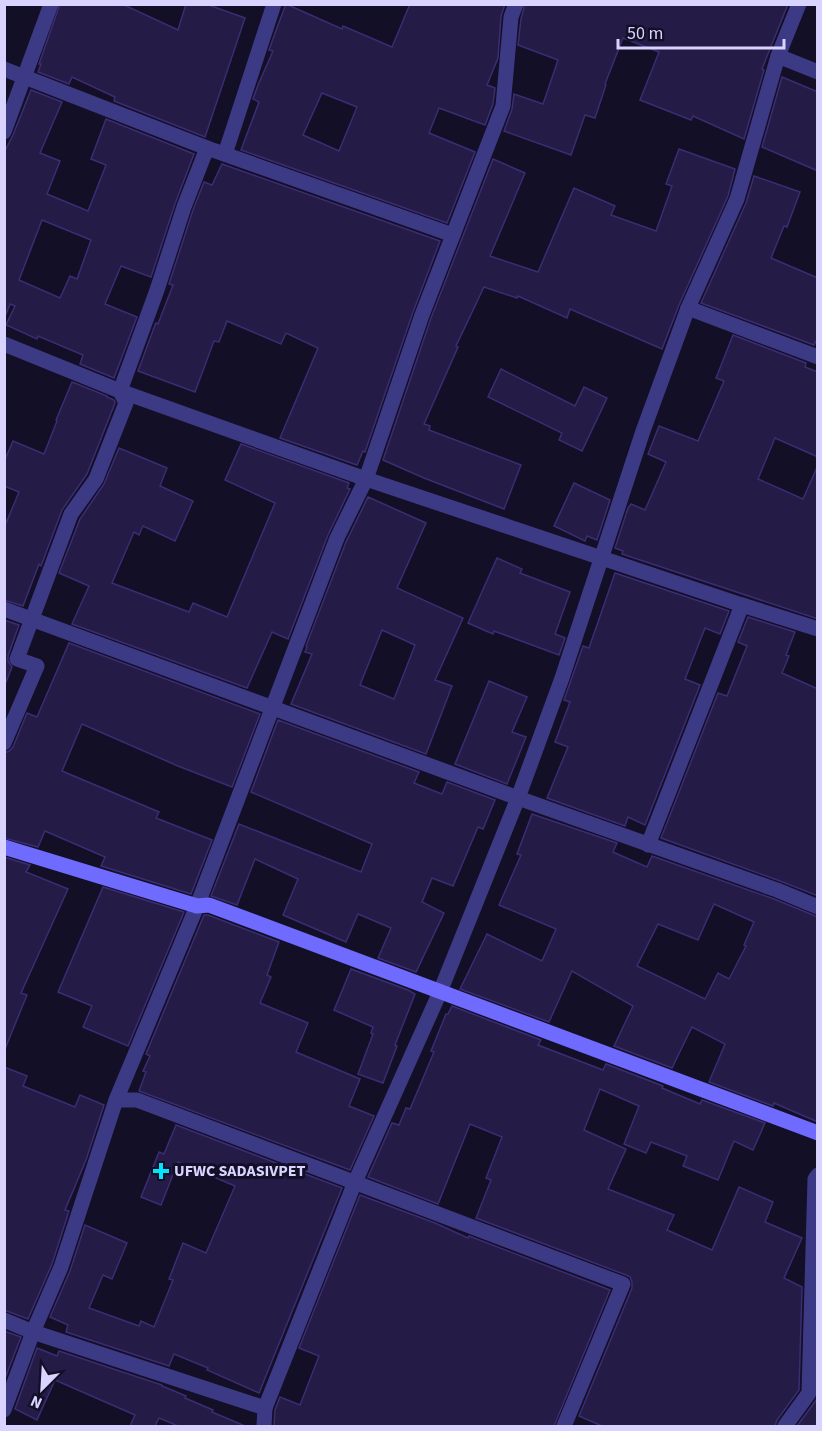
<svg xmlns="http://www.w3.org/2000/svg" width="822" height="1431" font-family="'Source Sans 3',sans-serif">
	<rect width="100%" height="100%" fill="#130f26"/>
	<g fill="#241b47" stroke="#3b2d73" stroke-width="1.5" fill-rule="evenodd">
		<polygon points="60,4 122,4 178,30 186,4 206,4 245,18 205,137 114,101 115,97 72,77 69,84 38,72 41,64 39,64"/>
		<path d="M 286,4 L 342,29 L 343,26 L 392,47 L 410,4 L 505,4 L 501,16 L 498,58 L 487,85 L 495,88 L 493,104 L 485,125 L 439,108 L 429,133 L 475,152 L 447,223 L 241,150 L 259,102 L 253,99 L 258,85 L 273,51 L 269,50 L 278,25 ZM 322,93 L 357,107 L 339,151 L 303,135 Z"/>
		<polygon points="525,4 788,4 762,69 764,70 744,139 693,116 691,120 640,100 659,52 623,38 605,84 606,85 595,118 585,115 571,155 504,131 512,109 514,94 543,104 558,60 518,45 521,19"/>
		<polygon points="782,77 818,92 818,171 762,147"/>
		<path d="M 31,90 L 62,102 L 40,153 L 60,161 L 47,194 L 88,211 L 106,165 L 91,159 L 106,119 L 194,154 L 175,204 L 151,277 L 121,266 L 105,304 L 137,317 L 114,378 L 80,364 L 83,355 L 38,336 L 37,339 L 6,325 L 15,306 L 10,304 L 6,314 L 4,314 L 4,153 L 13,135 ZM 42,220 L 91,240 L 77,279 L 70,276 L 60,298 L 19,280 Z"/>
		<polygon points="679,149 735,169 728,196 679,305 662,349 570,309 567,318 518,296 517,298 484,287 456,346 458,347 424,424 430,426 429,430 521,465 504,509 424,478 383,460 431,318 493,159 525,173 490,256 538,272 574,188 615,206 611,215 656,231 672,186 666,184"/>
		<polygon points="222,164 440,241 413,312 365,452 363,451 357,465 280,438 318,348 286,333 281,344 227,321 219,342 214,341 195,392 138,371 155,325 156,323 158,324 173,285 169,284 193,210 204,182 212,185"/>
		<polygon points="754,176 800,192 787,227 784,226 771,258 818,278 818,337 814,345 701,303 746,203"/>
		<polygon points="733,335 806,363 805,367 818,372 818,457 775,438 758,479 803,499 818,465 818,619 622,554 623,551 615,548 628,508 631,504 645,510 666,462 648,454 659,426 698,441 724,381 716,378"/>
		<polygon points="501,369 575,406 584,387 607,398 582,451 559,440 562,433 488,397"/>
		<polygon points="72,382 107,396 107,397 114,400 115,403 87,474 62,510 41,566 39,564 23,606 4,600 4,528 19,492 4,486 4,462 13,441 44,454 57,421 56,420"/>
		<polygon points="241,444 349,483 347,488 350,489 328,535 288,639 272,632 247,688 72,624 89,586 59,573 80,519 104,484 119,448 167,468 160,486 193,501 175,541 143,526 139,535 134,532 112,583 189,612 193,603 227,617 275,503 225,480"/>
		<polygon points="574,483 610,500 597,540 587,536 585,541 554,526"/>
		<path d="M 368,497 L 426,523 L 397,588 L 463,618 L 435,680 L 452,686 L 426,754 L 291,704 L 312,654 L 305,652 L 307,647 L 306,646 L 346,542 ZM 382,630 L 415,645 L 394,699 L 360,685 Z"/>
		<polygon points="497,558 522,569 520,573 570,592 555,634 565,638 559,655 494,631 493,634 468,623"/>
		<polygon points="615,573 729,611 720,634 705,628 685,679 700,685 645,825 628,817 625,826 547,798 568,747 555,742 570,702 564,700 583,646 589,648"/>
		<polygon points="748,617 795,632 786,655 789,656 782,673 818,689 818,896 780,881 661,838 718,693 727,696 747,646 738,642"/>
		<polygon points="4,620 19,625 8,656 8,661 12,667 6,682 4,682"/>
		<polygon points="69,643 260,714 232,787 178,766 82,724 62,771 159,812 156,818 212,840 191,894 101,866 105,857 45,831 38,847 4,838 4,753 9,751 13,747 27,713 37,717"/>
		<polygon points="489,681 527,697 512,732 526,737 507,784 455,764"/>
		<polygon points="278,720 419,772 414,783 442,794 447,782 495,800 483,829 478,827 453,886 432,878 422,902 444,913 416,972 378,958 391,928 358,914 346,942 283,915 298,879 255,859 237,905 211,896 239,824 361,872 372,844 251,792"/>
		<path d="M 532,814 L 617,843 L 613,852 L 647,867 L 652,856 L 774,899 L 818,917 L 818,1122 L 774,1103 L 773,1106 L 709,1082 L 725,1044 L 692,1027 L 672,1068 L 614,1046 L 633,1006 L 572,971 L 549,1022 L 460,989 L 487,934 L 542,961 L 556,929 L 499,905 L 521,855 L 517,854 ZM 714,904 L 754,922 L 744,945 L 746,946 L 729,979 L 718,973 L 705,999 L 637,966 L 658,924 L 698,940 Z"/>
		<polygon points="4,857 30,865 26,872 68,889 21,993 27,995 5,1049"/>
		<polygon points="103,887 184,912 128,1046 83,1027 92,1006 58,992"/>
		<polygon points="204,915 208,915 279,942 267,975 271,977 260,1003 308,1023 296,1052 360,1079 349,1106 374,1116 350,1170 139,1091 146,1072 143,1071 150,1056 146,1054"/>
		<polygon points="351,969 408,990 415,994 395,1045 397,1046 383,1083 358,1074 373,1034 371,1033 373,1027 334,1010"/>
		<polygon points="452,1006 541,1040 538,1045 603,1070 606,1064 663,1086 662,1088 700,1104 702,1100 765,1123 753,1150 734,1141 718,1180 683,1166 687,1156 651,1142 646,1153 624,1144 639,1106 600,1089 584,1130 626,1149 608,1189 674,1215 667,1230 712,1250 739,1187 773,1202 765,1222 802,1238 784,1278 802,1287 799,1390 777,1420 775,1426 602,1426 579,1416 632,1288 632,1282 630,1277 626,1275 476,1218 491,1180 486,1178 502,1137 470,1124 438,1204 368,1177 392,1123 399,1125 406,1108 410,1109 434,1052 431,1051 446,1014 448,1014"/>
		<polygon points="4,1067 27,1076 23,1086 75,1107 80,1095 104,1105 86,1160 65,1210 69,1211 52,1264 28,1319 4,1310"/>
		<polygon points="176,1125 342,1188 259,1393 207,1370 208,1368 174,1354 169,1366 66,1332 68,1325 50,1317 70,1271 85,1225 127,1243 112,1279 103,1275 89,1308 139,1326 141,1321 154,1327 173,1280 169,1279 183,1243 206,1253 235,1186 178,1162 161,1205 141,1197 159,1152 164,1154"/>
		<polygon points="360,1195 435,1223 468,1238 469,1236 610,1290 554,1426 274,1426 275,1410 280,1397 300,1405 319,1356 299,1348"/>
		<polygon points="4,1331 21,1337 4,1381"/>
		<polygon points="37,1348 57,1356 59,1351 162,1385 162,1386 186,1396 185,1398 213,1410 212,1412 245,1426 178,1426 159,1418 155,1426 130,1426 135,1415 55,1380 37,1420 15,1409"/>
		<polygon points="818,1397 818,1426 797,1426 817,1399"/>
	</g>
	<g fill="none" stroke-linecap="round" stroke-linejoin="round">
		<g stroke="#3d3a85" stroke-width="15">
			<polyline points="778,56 818,72"/>
			<polyline points="4,69 207,148 453,235"/>
			<polyline points="4,132 51,4"/>
			<polyline points="225,154 274,4"/>
			<polyline points="688,308 818,357"/>
			<polyline points="4,344 120,391 366,479 742,605 648,845"/>
			<polyline points="742,605 818,629"/>
			<polyline points="4,609 518,798 777,890 818,907"/>
			<polyline points="4,743 37,666 17,659 71,514 96,479 126,403 120,391 157,290 184,207 207,148"/>
			<polyline points="116,1100 137,1100 623,1284 564,1426"/>
			<polyline points="4,1320 33,1332 265,1408 264,1426"/>
			<polyline points="265,1408 355,1182 440,992 518,798 562,678 643,431 688,308 737,199 778,56 799,4"/>
			<polyline points="4,1410 33,1332 61,1267 116,1100 197,906 337,538 366,479 422,315 503,106 511,17 516,4"/>
			<polyline points="785,1426 809,1393 815,1179 818,1175"/>
		</g>
		<polyline stroke="#6f6bff" stroke-width="15" points="4,847 197,906 209,905 818,1133"/>
	</g>
	<path fill="#00e5ff" stroke="#130f26" stroke-width="2" d="M158 1162h6v6h6v6h-6v6h-6v-6h-6v-6h6z"/>
	<g text-anchor="middle" dominant-baseline="central" stroke-width="6" stroke-linejoin="round" paint-order="stroke">
		<g font-size="16" font-weight="bold" fill="#d9d4ff" stroke="#130f26" text-anchor="start">
			<text x="174" y="1171">UFWC SADASIVPET</text>
		</g>
	</g>
	<rect width="822" height="1431" fill="none" stroke="#d9d4ff" stroke-width="12"/>
	<g transform="translate(42 1389) rotate(204)" stroke="#130f26" stroke-width="4.5" paint-order="stroke">
	<path d="M0-4.5L10 22L0 15L-10 22Z" fill="#d9d4ff"/>
	<text y="-9" font-size="16" font-weight="bold" text-anchor="middle" fill="#d9d4ff">N</text>
	</g>
	<path d="M618 39v9h166v-9" fill="none" stroke="#d9d4ff" stroke-width="3"/>
	<text x="627" y="39" font-size="18" fill="#d9d4ff" stroke="#130f26" stroke-width="4.5" paint-order="stroke">50 m</text>
</svg>
